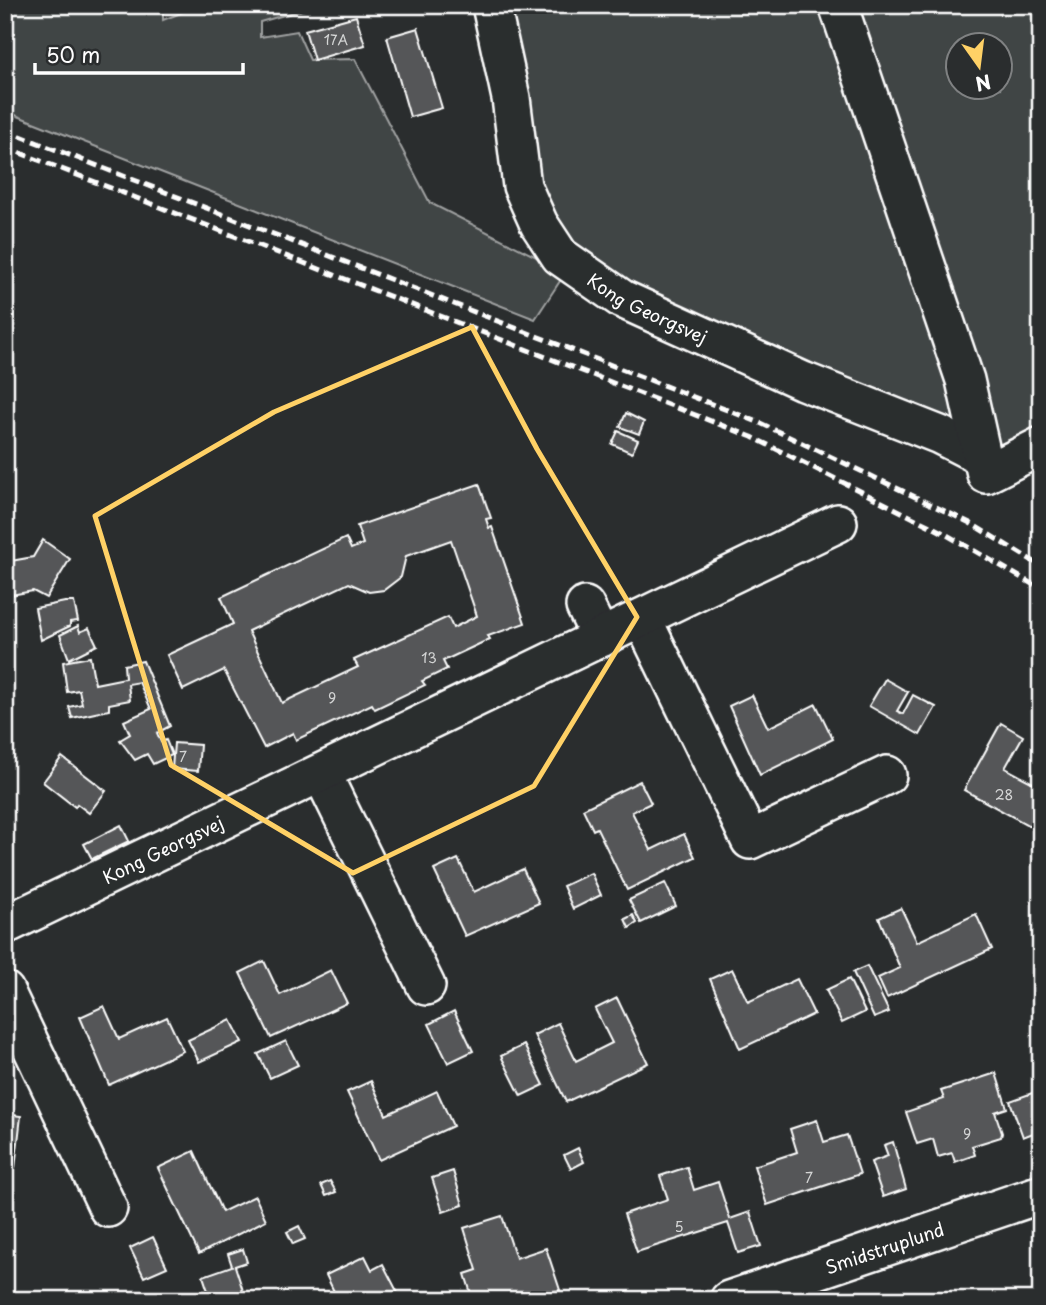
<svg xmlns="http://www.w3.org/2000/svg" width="1046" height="1305" font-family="'Playpen Sans',sans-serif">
	<rect width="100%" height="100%" fill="#2a2d2e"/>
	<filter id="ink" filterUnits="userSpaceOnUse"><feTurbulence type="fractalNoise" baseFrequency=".0143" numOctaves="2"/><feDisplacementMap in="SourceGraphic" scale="14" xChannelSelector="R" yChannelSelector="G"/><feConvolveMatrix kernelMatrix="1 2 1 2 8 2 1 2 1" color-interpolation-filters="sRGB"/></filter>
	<g filter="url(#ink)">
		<g fill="#414445" stroke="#a0a2a2" stroke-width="2" fill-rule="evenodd">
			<polygon points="5,5 163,5 163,20 201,5 319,5 260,22 260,37 297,31 310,60 355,59 430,203 566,272 535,319 5,111"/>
			<path d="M 498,5 L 1041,5 L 1041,435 L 997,451 L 592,272 L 528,188 ZM 958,46 L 1000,46 L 1000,88 L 958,88 Z"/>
		</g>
		<g fill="#555758" stroke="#fff" stroke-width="2" fill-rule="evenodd">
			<polygon points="356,16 365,45 314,60 305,30"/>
			<polygon points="418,28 442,108 410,117 387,37"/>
			<polygon points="626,413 644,422 639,434 620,427"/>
			<polygon points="618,431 638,440 632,453 612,444"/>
			<path d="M 479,484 L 491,518 L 486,519 L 489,528 L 492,527 L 525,623 L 488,636 L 490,639 L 443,661 L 447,669 L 422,681 L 425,685 L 375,709 L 372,704 L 296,740 L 293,733 L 264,748 L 224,670 L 183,690 L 167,655 L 233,624 L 221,597 L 346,538 L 351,549 L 363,544 L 357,526 ZM 451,540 L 477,616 L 453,628 L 448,617 L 354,660 L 358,667 L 282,703 L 248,631 L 349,583 L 369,592 L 384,590 L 401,577 L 406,556 Z"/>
			<polygon points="43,540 70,559 46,598 33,591 5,596 5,562 33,557"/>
			<polygon points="65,602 74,602 78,621 70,622 70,626 41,640 35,608"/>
			<polygon points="78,626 80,632 89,628 97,645 69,659 60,635"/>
			<polygon points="90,657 95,684 125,678 124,665 143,661 170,726 157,733 161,742 166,740 172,755 153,764 147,754 135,760 120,740 130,734 124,721 151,709 139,682 128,684 130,700 109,704 109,710 72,718 69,707 82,704 79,690 67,692 63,662"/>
			<polygon points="885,679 908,692 897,711 903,714 913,695 936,707 920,735 869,706"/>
			<polygon points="752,695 768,728 816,704 833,739 760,775 729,706"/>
			<polygon points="1001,723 1023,736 1005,768 1041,787 1041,818 1035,829 964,790"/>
			<polygon points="174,743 200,745 198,771 172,769"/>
			<polygon points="62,757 106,791 89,813 77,804 75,807 43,782"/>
			<polygon points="640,781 651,803 632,812 651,850 684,834 695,857 627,890 597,828 593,830 583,809"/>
			<polygon points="121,825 129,841 92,859 84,844"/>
			<polygon points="458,859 474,892 523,869 539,903 465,936 434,870"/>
			<polygon points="591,873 601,895 573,909 563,886"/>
			<polygon points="665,883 676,906 641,923 629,900"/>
			<polygon points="901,908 917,942 976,914 992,949 887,998 878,978 900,968 879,918"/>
			<polygon points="633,915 637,923 629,928 625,919"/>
			<polygon points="264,961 280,995 331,970 347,1003 271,1038 240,973"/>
			<polygon points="867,966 889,1012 874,1018 853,972"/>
			<polygon points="732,969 748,1002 797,979 814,1014 740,1049 710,979"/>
			<polygon points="849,979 865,1012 842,1023 826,990"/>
			<polygon points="617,998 648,1063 566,1102 534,1035 558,1023 576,1061 612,1043 595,1009"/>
			<polygon points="104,1006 119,1039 167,1017 183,1051 109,1085 80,1017"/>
			<polygon points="454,1011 473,1051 448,1063 429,1024"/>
			<polygon points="231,1020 242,1042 199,1062 188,1040"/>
			<polygon points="286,1041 298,1065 270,1078 258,1054"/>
			<polygon points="524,1045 544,1085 521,1096 501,1056"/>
			<polygon points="996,1073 1007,1108 995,1112 1002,1133 1001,1137 972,1146 975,1155 955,1162 952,1153 938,1157 933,1139 917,1144 906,1112 944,1099 941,1091"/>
			<polygon points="371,1081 386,1115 437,1091 453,1126 379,1160 347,1092"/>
			<polygon points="1035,1092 1041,1109 1041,1130 1023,1137 1010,1101"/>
			<polygon points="5,1114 21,1116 15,1168 5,1167"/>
			<polygon points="817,1120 824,1142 847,1135 860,1174 767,1205 754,1166 797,1152 790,1129"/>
			<polygon points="893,1142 906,1189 883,1197 871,1162 888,1156 884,1145"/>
			<polygon points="578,1148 584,1162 571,1169 564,1155"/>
			<polygon points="194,1151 222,1212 255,1196 266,1220 199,1254 158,1168"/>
			<polygon points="687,1167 694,1190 718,1182 730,1219 750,1212 761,1246 738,1253 728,1223 637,1252 624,1214 668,1199 660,1176"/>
			<polygon points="453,1171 463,1205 443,1212 432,1178"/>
			<polygon points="330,1181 336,1192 326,1196 321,1185"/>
			<polygon points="502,1216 516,1258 546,1248 560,1290 530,1300 473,1300 465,1274 477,1270 464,1228"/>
			<polygon points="299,1226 305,1239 293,1244 287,1232"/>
			<polygon points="153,1237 167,1267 144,1277 130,1248"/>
			<polygon points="5,1245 11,1259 5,1262"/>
			<polygon points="243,1249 247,1262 235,1266 246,1300 211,1300 203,1276 232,1266 228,1254"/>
			<polygon points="365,1256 372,1270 383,1264 400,1297 338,1300 326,1275"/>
		</g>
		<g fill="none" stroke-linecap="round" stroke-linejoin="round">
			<defs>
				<g id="minor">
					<path id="s1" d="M 491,5 L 511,98 L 522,186 L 539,224 L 560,256 L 622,299 L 803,381 L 940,435 L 983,457"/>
					<polyline points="838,5 965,380 986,474 1041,446"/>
					<polyline points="585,606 601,638"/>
					<polyline points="642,618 750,840 887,775"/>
					<polyline points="322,774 426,986"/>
					<path id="s2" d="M 5,925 L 838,523"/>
					<polyline points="5,991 108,1208"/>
					<path id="s3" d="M 729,1300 L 1041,1194"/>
				</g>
			</defs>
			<use href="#minor" stroke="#fff" stroke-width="42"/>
			<use href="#minor" stroke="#2a2d2e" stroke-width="37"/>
			<g stroke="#fff" stroke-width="5" stroke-dasharray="10 5" stroke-linecap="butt">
				<polyline points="5,130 758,422 970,523 1041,566"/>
				<polyline points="5,147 752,437 940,531 1041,589"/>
			</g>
		</g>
	</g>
	<path fill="none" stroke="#ffd166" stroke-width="5" stroke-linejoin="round" d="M 472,327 L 537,449 L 637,617 L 534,786 L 353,873 L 171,765 L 95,516 L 274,412 Z"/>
	<g text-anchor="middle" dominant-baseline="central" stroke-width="6" stroke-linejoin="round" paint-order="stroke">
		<g font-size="14" fill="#d4d5d5">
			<text x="336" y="39">17A</text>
			<text x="429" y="657">13</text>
			<text x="332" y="697">9</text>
			<text x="183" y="756">7</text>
			<text x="1004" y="794">28</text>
			<text x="967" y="1133">9</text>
			<text x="809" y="1177">7</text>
			<text x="679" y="1226">5</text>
		</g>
		<g font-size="18" fill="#fff" stroke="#2a2d2e">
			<text stroke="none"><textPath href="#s1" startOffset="366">Kong Georgsvej</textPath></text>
			<text stroke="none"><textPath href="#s2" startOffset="175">Kong Georgsvej</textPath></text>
			<text stroke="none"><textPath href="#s3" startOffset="164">Smidstruplund</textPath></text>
		</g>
	</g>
	<rect width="1046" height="1305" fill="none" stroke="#2a2d2e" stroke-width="28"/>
	<rect x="14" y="14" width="1018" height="1277" fill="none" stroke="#fff" stroke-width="2.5" filter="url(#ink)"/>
	<g transform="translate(979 66) rotate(166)"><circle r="33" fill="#2a2d2e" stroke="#7f8182" stroke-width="2"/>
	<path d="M0-5L12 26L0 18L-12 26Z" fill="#ffd166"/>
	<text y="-10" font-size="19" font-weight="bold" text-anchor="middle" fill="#ffffff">N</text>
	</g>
	<path d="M35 63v10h208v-10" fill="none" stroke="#ffffff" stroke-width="3.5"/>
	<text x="46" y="63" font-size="21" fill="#ffffff" stroke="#2a2d2e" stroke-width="5" paint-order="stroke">50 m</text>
</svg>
